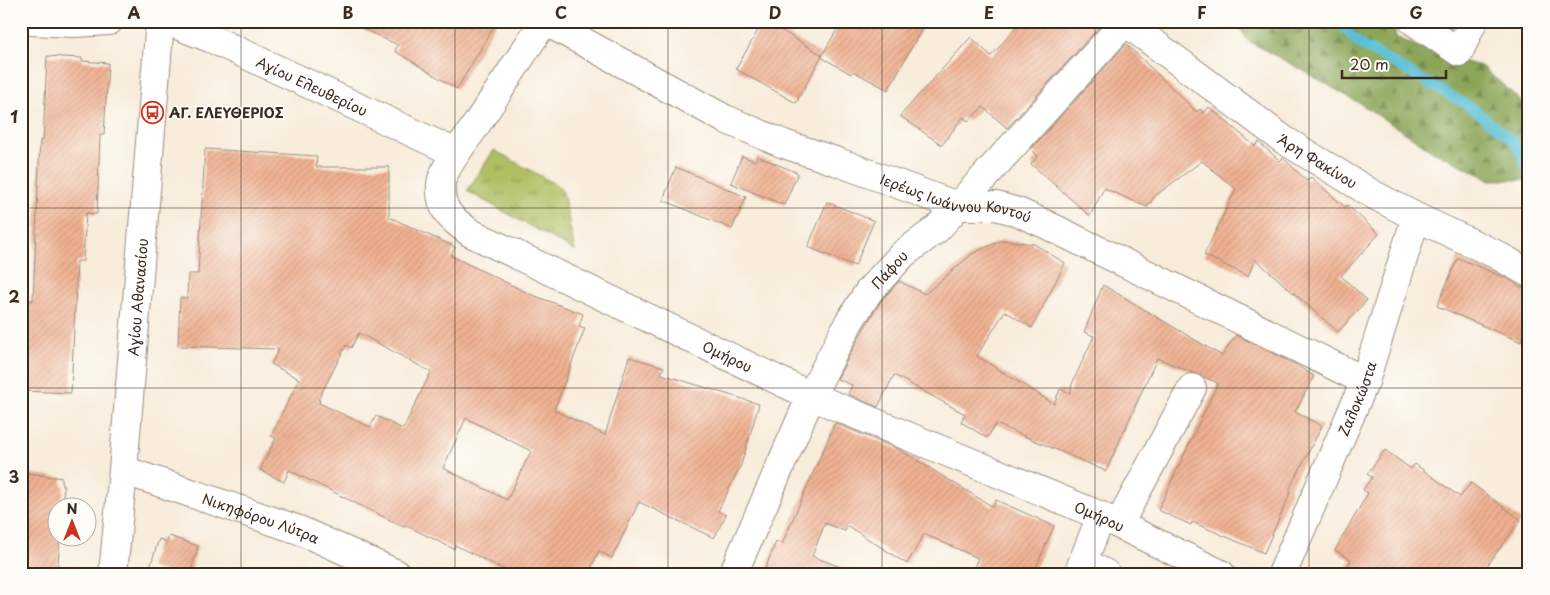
<svg xmlns="http://www.w3.org/2000/svg" width="1550" height="595" font-family="'Playpen Sans',sans-serif">
	<defs>
		<pattern id="grass-tufts" width="24" height="20" patternUnits="userSpaceOnUse" patternTransform="scale(1.25)"><rect width="24" height="20" fill="#afbf62"/><path d="M3 7l-1-3M5 7V3M7 7l1-3M15 17l-1-3M17 17v-4M19 17l1-3" fill="none" stroke="#909b50"/></pattern>
		<pattern id="forest-firs" width="22" height="20" patternUnits="userSpaceOnUse" patternTransform="scale(1.25)"><rect width="22" height="20" fill="#8ba658"/><path d="M5 1l3.5 6h-7zM16 11l3.5 6h-7z" fill="#738748"/></pattern>
		<pattern id="building-hatch" width="6" height="6" patternUnits="userSpaceOnUse" patternTransform="scale(1.25)"><rect width="6" height="6" fill="#efb191"/><path d="M-1 1l2-2M0 6l6-6M5 7l2-2" fill="none" stroke="#ce987d"/></pattern>
	</defs>
	<rect width="100%" height="100%" fill="#fdfcf7"/>
	<filter id="ink" filterUnits="userSpaceOnUse"><feTurbulence type="fractalNoise" baseFrequency=".02" numOctaves="2"/><feDisplacementMap in="SourceGraphic" scale="10" xChannelSelector="R" yChannelSelector="G"/><feConvolveMatrix kernelMatrix="1 2 1 2 8 2 1 2 1" color-interpolation-filters="sRGB"/></filter>
	<filter id="wash" filterUnits="userSpaceOnUse"><feTurbulence type="fractalNoise" baseFrequency=".0096" numOctaves="4" result="noise"/><feDisplacementMap in="SourceGraphic" scale="20" xChannelSelector="R" yChannelSelector="G"/><feGaussianBlur stdDeviation="1.12" result="paint"/><feColorMatrix in="noise" values="0 0 0 0 0 0 0 0 0 0 0 0 0 0 0 0 0 1.4 0 .05"/><feComposite in="paint" operator="in"/></filter>
	<g filter="url(#wash)">
		<rect width="100%" height="100%" fill="#f8ecda"/>
		<polygon fill="url(#grass-tufts)" stroke="#757440" points="494,150 557,185 563,192 575,251 467,191"/>
		<polygon fill="url(#forest-firs)" stroke="#63683b" points="1235,21 1393,21 1396,37 1437,55 1481,66 1518,98 1529,112 1529,180 1491,180 1433,151 1362,105 1302,70 1248,41"/>
		<g fill="none" stroke-linecap="round" stroke-linejoin="round">
			<polyline stroke="#5ac0d7" stroke-width="10" points="1338,21 1358,43 1472,108 1515,142 1529,172"/>
		</g>
		<g id="blocks">
			<g fill="url(#building-hatch)" fill-rule="evenodd">
				<polygon points="346,21 497,21 457,89 395,51 398,45"/>
				<polygon points="763,21 766,21 822,55 796,103 736,69"/>
				<polygon points="842,21 926,21 888,90 853,71 851,74 821,57"/>
				<polygon points="1022,21 1101,21 1103,23 1007,128 983,107 968,121 963,117 942,145 900,116 971,37 991,56"/>
				<polygon points="1126,44 1197,112 1200,109 1204,113 1209,107 1255,146 1259,142 1280,161 1283,158 1307,181 1311,177 1345,207 1347,205 1379,234 1341,276 1367,300 1338,332 1255,259 1248,276 1204,255 1236,189 1202,161 1155,196 1147,207 1104,188 1090,216 1031,164 1038,156 1031,149"/>
				<polygon points="47,56 82,58 82,61 108,63 104,135 100,135 97,214 86,213 83,261 77,261 71,393 21,391 22,300 33,301 40,140 43,141"/>
				<path d="M 205,149 L 317,156 L 316,167 L 389,167 L 389,217 L 455,247 L 451,256 L 530,294 L 583,314 L 579,326 L 585,328 L 554,410 L 605,435 L 629,357 L 664,367 L 661,374 L 759,404 L 741,465 L 718,511 L 726,515 L 714,538 L 639,502 L 612,558 L 599,551 L 588,574 L 513,574 L 455,545 L 454,549 L 405,525 L 404,527 L 289,470 L 284,482 L 260,470 L 276,438 L 271,436 L 299,379 L 271,364 L 279,349 L 178,346 L 180,298 L 187,298 L 188,274 L 198,274 ZM 359,333 L 431,372 L 403,429 L 376,416 L 370,427 L 319,403 L 320,400 L 318,400 L 346,345 L 351,348 ZM 466,418 L 531,451 L 507,500 L 443,468 Z"/>
				<polygon points="742,156 755,161 757,156 798,173 784,205 731,183"/>
				<polygon points="676,167 746,197 732,229 663,200"/>
				<polygon points="827,202 874,221 855,266 808,247"/>
				<polygon points="1002,240 1034,244 1065,263 1032,328 1005,311 977,356 1054,404 1060,389 1070,393 1072,384 1094,336 1084,332 1103,285 1222,356 1236,335 1296,365 1314,376 1295,412 1322,426 1289,490 1291,491 1264,553 1192,522 1191,525 1158,510 1218,383 1157,358 1106,471 996,424 987,438 961,422 965,414 894,375 878,407 848,394 852,385 837,379 863,330 881,301 899,281 925,294 972,254"/>
				<polygon points="1458,258 1508,279 1521,287 1529,289 1529,325 1521,342 1437,306"/>
				<polygon points="835,423 900,450 993,507 996,500 1054,526 1033,574 971,574 978,558 924,534 907,564 848,526 845,531 825,523 812,556 853,572 853,574 763,574 776,542 782,544"/>
				<polygon points="1385,450 1411,469 1415,464 1460,497 1471,483 1521,520 1481,574 1343,574 1351,560 1335,550 1368,493 1363,490 1372,477 1367,474"/>
				<polygon points="21,472 62,478 62,486 64,486 62,508 58,508 58,538 60,538 57,574 21,574"/>
				<polygon points="169,536 198,546 190,574 170,574 150,567 159,539 167,542"/>
			</g>
		</g>
	</g>
	<g filter="url(#ink)">
		<use href="#blocks" fill-opacity="0" stroke="#9a8b7c" stroke-width="1"/>
		<g fill="none" stroke-linecap="round" stroke-linejoin="round">
			<defs>
				<g id="minor">
					<polyline points="31,21 74,23 109,21"/>
					<path id="s1" d="M 167,21 L 210,38 L 456,153"/>
					<path id="s2" d="M 544,21 C 521,57 498,92 474,128 C 466,140 442,169 441,184 C 439,210 452,220 471,233 L 811,396 L 1101,516 L 1221,574"/>
					<path id="s3" d="M 545,21 L 725,119 L 784,144 L 838,162 L 957,206 L 996,206 L 1018,212 L 1045,224 L 1365,381"/>
					<path id="s4" d="M 1124,21 L 1284,140 L 1374,195 L 1416,217 L 1495,254 L 1529,273"/>
					<polyline points="1413,21 1459,52 1473,21"/>
					<path id="s5" d="M 123,470 L 299,530 L 397,574"/>
					<polyline points="1119,524 1192,388"/>
					<polyline points="1083,562 1106,574"/>
					<path id="s6" d="M 113,574 L 123,470 L 160,21"/>
					<path id="s7" d="M 733,574 L 811,396 L 849,322 L 869,291 L 903,254 L 937,229 L 1125,22"/>
					<polyline points="1078,574 1101,516"/>
					<path id="s8" d="M 1282,574 L 1365,381 L 1416,217"/>
				</g>
			</defs>
			<use href="#minor" stroke="#9a8b7c" stroke-width="30"/>
			<use href="#minor" stroke="#fff" stroke-width="28"/>
		</g>
	</g>
	<path fill="none" stroke="#3b2a1e" stroke-width="1" stroke-opacity="0.55" d="M 241,21 L 241,574M 455,21 L 455,574M 668,21 L 668,574M 882,21 L 882,574M 1095,21 L 1095,574M 1309,21 L 1309,574M 21,208 L 1529,208M 21,388 L 1529,388"/>
	<defs>
		<symbol id="bus-ring" viewBox="-11 -11 22 22"><circle r="9.5" fill="#fdfcf7" stroke="#c8321e" stroke-width="1.5"/><path d="M-5-6H5V4H4V6H2V4H-2V6H-4V4H-5ZM-3.5-4V0h7V-4ZM-3.5 1.2v1.5H-2V1.2ZM2 1.2v1.5H3.5V1.2Z" fill="#c8321e"/></symbol>
	</defs>
	<g fill-rule="evenodd">
		<use href="#bus-ring" x="140" y="100" width="25" height="25"/>
	</g>
	<g text-anchor="middle" dominant-baseline="central" stroke-width="4" stroke-linejoin="round" paint-order="stroke">
		<g font-size="14" fill="#3b2a1e" stroke="#fdfcf7">
			<text stroke="none"><textPath href="#s1" startOffset="159">Αγίου Ελευθερίου</textPath></text>
			<text stroke="none"><textPath href="#s4" startOffset="239">Άρη Φακίνου</textPath></text>
			<text stroke="none"><textPath href="#s3" startOffset="450">Ιερέως Ιωάννου Κοντού</textPath></text>
			<text stroke="none"><textPath href="#s7" startOffset="344">Πάφου</textPath></text>
			<text stroke="none"><textPath href="#s6" startOffset="278">Αγίου Αθανασίου</textPath></text>
			<text stroke="none"><textPath href="#s2" startOffset="539">Ομήρου</textPath></text>
			<text stroke="none"><textPath href="#s8" startOffset="191">Ζαλοκώστα</textPath></text>
			<text stroke="none"><textPath href="#s2" startOffset="944">Ομήρου</textPath></text>
			<text stroke="none"><textPath href="#s5" startOffset="146">Νικηφόρου Λύτρα</textPath></text>
		</g>
		<g font-size="14" font-weight="bold" fill="#3b2a1e" stroke="#fdfcf7" text-anchor="start">
			<text x="169" y="112">ΑΓ. ΕΛΕΥΘΕΡΙΟΣ</text>
		</g>
	</g>
	<rect width="1550" height="595" fill="none" stroke="#fdfcf7" stroke-width="55"/>
	<g transform="translate(72 522)"><circle r="24" fill="#fdfcf7" stroke="#afa8a0"/>
	<path d="M0-4L9 19L0 12L-9 19Z" fill="#c8321e"/>
	<text y="-8" font-size="14" font-weight="bold" text-anchor="middle" fill="#3b2a1e">N</text>
	</g>
	<path d="M1342 70v8h104v-8" fill="none" stroke="#3b2a1e" stroke-width="2.5"/>
	<text x="1350" y="70" font-size="15" fill="#3b2a1e" stroke="#fdfcf7" stroke-width="4" paint-order="stroke">20 m</text>
	<rect x="28" y="28" width="1494" height="540" fill="none" stroke="#3b2a1e" stroke-width="2"/>
	<g font-size="16" text-anchor="middle" font-weight="bold" fill="#3b2a1e">
		<text x="134" y="19">A</text>
		<text x="348" y="19">B</text>
		<text x="561" y="19">C</text>
		<text x="775" y="19">D</text>
		<text x="989" y="19">E</text>
		<text x="1202" y="19">F</text>
		<text x="1416" y="19">G</text>
		<text x="14" y="123">1</text>
		<text x="14" y="303">2</text>
		<text x="14" y="483">3</text>
	</g>
</svg>
